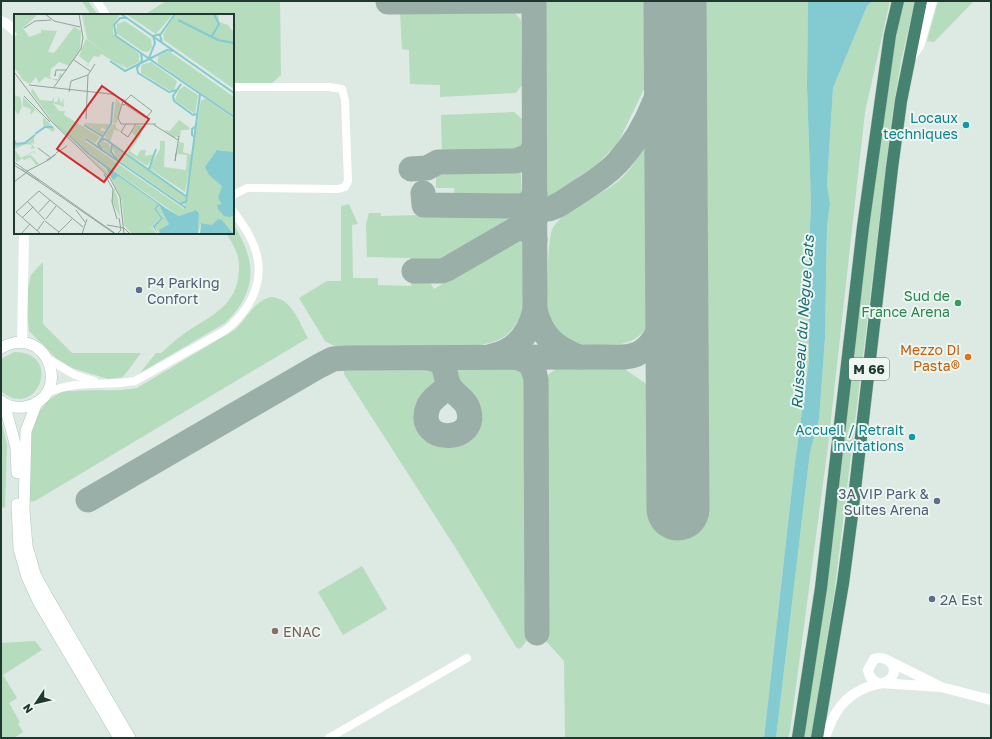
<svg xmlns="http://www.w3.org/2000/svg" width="992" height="739" font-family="'Golos Text',sans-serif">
	<rect width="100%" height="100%" fill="#dde9e3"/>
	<g fill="#b5dcbc">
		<polygon points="82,1 88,1 98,15 91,15"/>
		<polygon points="166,1 280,1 281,75 271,84 233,83 233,15 144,15"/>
		<polygon points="545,1 654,1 654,60 644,89 618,143 597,164 552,195 547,196"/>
		<path d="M 697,1 L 808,1 L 807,87 L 811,203 L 808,269 L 809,360 L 794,470 L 764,738 L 565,738 L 564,661 L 544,639 L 543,383 C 547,375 551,371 559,368 L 626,370 L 645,383 L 651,391 L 656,402 L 657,509 L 700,509 Z"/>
		<polygon points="872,1 890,1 865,112 828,446 790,731 788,738 776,738 810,452 819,420 825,338 827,227 830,203 827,185 833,88 867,6"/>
		<polygon points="903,1 915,1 901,61 892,116 834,595 811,738 803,738 881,114"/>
		<polygon points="938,1 974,1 934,42 927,41"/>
		<polygon points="509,10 514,12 521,20 522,85 516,93 440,97 440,85 410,84 409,50 402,49 400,12"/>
		<polygon points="514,112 522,119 523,143 515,151 442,154 441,115"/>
		<path d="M 655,130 L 656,318 C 649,326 641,336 631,341 C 615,348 578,348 563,337 C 559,334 553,325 551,320 C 544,306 548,249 551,233 C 555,214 598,196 613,185 C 632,172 643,149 655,130 Z"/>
		<polygon points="518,171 521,174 522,197 455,199 454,188 436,188 436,172"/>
		<path d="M 349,204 L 358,224 L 352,225 L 353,278 L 378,278 L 378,285 L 411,286 L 411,276 L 426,275 L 434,289 L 524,236 C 524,278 537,338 480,345 L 336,347 L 325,341 L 299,298 L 327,281 L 341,281 L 341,206 Z"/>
		<polygon points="369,213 381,213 381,216 514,213 512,218 430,266 411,265 410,258 367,257 366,224"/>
		<path d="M 233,224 C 257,261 258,291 225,323 L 140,373 L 156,353 L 161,353 C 169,346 176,339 185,333 C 207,318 233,308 238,279 C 241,258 237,250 226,233 L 233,233 Z"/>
		<polygon points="43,262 43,324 72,353 141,353 123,377 108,379 72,368 57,359 29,331 27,312 27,292 31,275"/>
		<path d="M 271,297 C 292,298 299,322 308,338 L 35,501 L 28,502 L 31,428 C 36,415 46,399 60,393 C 63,391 68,391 72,391 C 94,389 116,392 137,388 L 236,329 C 248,317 254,301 271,297 Z"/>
		<path d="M 14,352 C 64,352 37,422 1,391 L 1,359 Z"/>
		<path d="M 344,368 L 436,368 L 436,388 C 426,396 415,409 421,422 C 443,478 507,412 458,387 L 457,369 L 513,368 L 522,374 L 529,386 L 528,639 L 520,649 L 516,647 L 455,547 L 344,374 Z"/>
		<polygon points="1,419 7,445 5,508 1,507"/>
		<polygon points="362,566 387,609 343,635 318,592"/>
		<polygon points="35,641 42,650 3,675 17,698 9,703 20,722 18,724 23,732 14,738 1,738 1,643"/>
	</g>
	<polygon fill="#83cad1" points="808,1 872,1 867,6 833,88 827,185 830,203 827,227 825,338 819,420 810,452 776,738 764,738 794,470 809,360 808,269 811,203 807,87"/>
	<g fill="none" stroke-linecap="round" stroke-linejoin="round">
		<g stroke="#9aafa7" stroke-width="25">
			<path d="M 534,1 L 535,309 C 541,336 554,347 579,357"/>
			<polyline points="388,2 521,1"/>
			<polyline points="411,169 427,168 438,162 516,161 529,156 534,147"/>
			<polyline points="423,193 424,205 522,206 529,203 535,194"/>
			<path d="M 535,200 L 538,207 L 542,209 C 554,211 567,199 577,193 C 591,184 606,175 618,162 C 653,124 669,67 676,17"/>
			<path d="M 414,271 L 442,271 L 447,269 L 516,229 C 525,227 532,231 535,240"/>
			<path d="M 492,356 C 517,351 530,333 535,309"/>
			<path d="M 513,357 C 528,359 534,366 536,380 L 537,633"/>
			<path d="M 428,358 C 451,362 442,375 450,387 C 455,395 465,399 468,408 C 481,445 414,445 428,407 C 431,398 443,393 448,385"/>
			<path d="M 88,500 L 319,366 L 333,359 L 347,358 L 603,357 C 614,357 626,359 637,354 C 662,344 674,291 677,267"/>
		</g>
		<polyline stroke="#9aafa7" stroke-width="63" points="675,1 678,509"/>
		<defs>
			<g id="secondary">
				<path d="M 1,348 C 49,321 74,399 24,407 C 16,408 7,406 1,401"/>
				<polyline points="37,402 26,431 24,511 27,546 35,574 48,598 130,738"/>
				<polyline points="4,403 16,447 17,473"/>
				<polyline points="17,504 19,549 27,577 39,603 119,738"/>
			</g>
			<g id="trunk">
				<polyline points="798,738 821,588 863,227 890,35 898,1"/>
				<polyline points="817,738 843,583 852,515 892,168 901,101 921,1"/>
			</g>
		</defs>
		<use href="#secondary" stroke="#b0c9be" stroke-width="12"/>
		<use href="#trunk" stroke="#bcc4c1" stroke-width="13"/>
		<g stroke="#fff" stroke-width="8">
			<polyline points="97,1 106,15"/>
			<polyline points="233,87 329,87 342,89 345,100 348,181 345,187 338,189 247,188 233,195"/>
			<polyline points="48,359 75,375 94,381"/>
			<path d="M 46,393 C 79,379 103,387 135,381 L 226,330 C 255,305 269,273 250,237 C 245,227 239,219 233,211"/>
			<polyline points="329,738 467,658"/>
		</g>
		<g stroke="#fff" stroke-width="10">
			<polyline points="1,21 7,24 15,31"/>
			<polyline points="911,57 919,46 932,1"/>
			<polyline points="22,343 24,233"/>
			<polyline points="889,661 941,687 991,700"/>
			<path d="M 825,738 C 833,713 844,695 870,686 C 876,684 885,684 890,679 C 901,668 887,654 874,659 L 868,670 C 869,677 872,681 879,683 L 941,687"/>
		</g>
		<use href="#secondary" stroke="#fff" stroke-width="11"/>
		<use href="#trunk" stroke="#458270" stroke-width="12"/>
	</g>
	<g fill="#0f9aa8" stroke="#edf6f1" stroke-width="1.5">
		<circle cx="966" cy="125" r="4"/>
		<circle cx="912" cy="437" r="4"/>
	</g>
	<g fill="#5c6f8a" stroke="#edf6f1" stroke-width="1.5">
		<circle cx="139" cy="290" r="4"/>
		<circle cx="937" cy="501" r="4"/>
		<circle cx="932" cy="599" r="4"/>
	</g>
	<circle fill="#2e9e5b" stroke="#edf6f1" stroke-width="1.5" cx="958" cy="303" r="4"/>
	<circle fill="#e8710a" stroke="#edf6f1" stroke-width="1.5" cx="968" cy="357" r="4"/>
	<circle fill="#8d6e63" stroke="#edf6f1" stroke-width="1.5" cx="275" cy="631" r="4"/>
	<g text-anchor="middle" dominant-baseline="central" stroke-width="4" stroke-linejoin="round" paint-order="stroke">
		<rect fill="#edf6f1" stroke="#5d726a" stroke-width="1" x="849" y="358" width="40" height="22" rx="3"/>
		<g font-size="13" font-weight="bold" fill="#1f3930">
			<text x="869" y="369">M 66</text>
		</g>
		<g font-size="14" fill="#0d838f" stroke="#edf6f1" text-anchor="end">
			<text x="958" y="117">Locaux<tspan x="958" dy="16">techniques</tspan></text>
			<text x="904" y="429">Accueil / Retrait<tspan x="904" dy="16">invitations</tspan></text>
		</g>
		<g font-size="14" fill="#4e5e75" stroke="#edf6f1" text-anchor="start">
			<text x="147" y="282">P4 Parking<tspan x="147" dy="16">Confort</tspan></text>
			<text x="929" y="493" text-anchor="end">3A VIP Park &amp;<tspan x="929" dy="16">Suites Arena</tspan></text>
			<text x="940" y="599">2A Est</text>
		</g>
		<g font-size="14" fill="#27864d" stroke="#edf6f1" text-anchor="end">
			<text x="950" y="295">Sud de<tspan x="950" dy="16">France Arena</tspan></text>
		</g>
		<g font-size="14" fill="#c56008" stroke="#edf6f1" text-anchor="end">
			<text x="960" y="349">Mezzo Di<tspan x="960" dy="16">Pasta®</tspan></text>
		</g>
		<g font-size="14" fill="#785e54" stroke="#edf6f1" text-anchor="start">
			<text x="283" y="631">ENAC</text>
		</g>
		<g font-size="15" font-style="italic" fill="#186c75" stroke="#edf6f1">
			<text transform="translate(802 322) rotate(-86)">Ruisseau du Nègue Cats</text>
		</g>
	</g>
	<g transform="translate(14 14)">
		<rect width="220" height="220" fill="#dde9e3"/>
		<path d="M 3,0 L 24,0 L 9,14 L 15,23 L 27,19 L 27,16 L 43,17 L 34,38 L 40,39 L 60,13 L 67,17 L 66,36 L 55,52 L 45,48 L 37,55 L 36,63 L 38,65 L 44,65 L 46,59 L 49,61 L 43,67 L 31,63 L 25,69 L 22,63 L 16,70 L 9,66 L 0,53 L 0,24 L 3,20 L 0,16 L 0,3 ZM 68,0 L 106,0 L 99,11 L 99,19 L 125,40 L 125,48 L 113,54 L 73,25 ZM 112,0 L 159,0 L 142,20 ZM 162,0 L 204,0 L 205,8 L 214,11 L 220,19 L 220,75 L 150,26 L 149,20 ZM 111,7 L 137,25 L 138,33 L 134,38 L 128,37 L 102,19 L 103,10 ZM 72,25 L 105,48 L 112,55 L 87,40 L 85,43 L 80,42 L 72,53 L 74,49 L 65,42 ZM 152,38 L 156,38 L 220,83 L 220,102 L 144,49 L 144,42 ZM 137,48 L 163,67 L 160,76 L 155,76 L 127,59 L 127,51 ZM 170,72 L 184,81 L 181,100 L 161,86 L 164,77 ZM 18,74 L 26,86 L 38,87 L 40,83 L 40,88 L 43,88 L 45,83 L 47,90 L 49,84 L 50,93 L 39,89 L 45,97 L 51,97 L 50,101 L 86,123 L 81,129 L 73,124 L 71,127 L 170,195 L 187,86 L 192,85 L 220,105 L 220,138 L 205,136 L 199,143 L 193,157 L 208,172 L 208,190 L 203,192 L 216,203 L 220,202 L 220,219 L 208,206 L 198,211 L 187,209 L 184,220 L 185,199 L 182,196 L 165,202 L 76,140 L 42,112 L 17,78 ZM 0,81 L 6,83 L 8,92 L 4,101 L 0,94 ZM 9,83 L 41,115 L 39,118 L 29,111 L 29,103 L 21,96 L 16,101 L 17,95 L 9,92 ZM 102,84 L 107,91 L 103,109 L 99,109 ZM 165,106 L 176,114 L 174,116 L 167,116 L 166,123 L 159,123 L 150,116 L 156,117 ZM 70,109 L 96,110 L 92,116 L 87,113 L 87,117 L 91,117 L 88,121 ZM 99,110 L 102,110 L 102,114 L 107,117 L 100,116 L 96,128 L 91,122 ZM 123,111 L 128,112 L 127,121 L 116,137 L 123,142 L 127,136 L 132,136 L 131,142 L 141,140 L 133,152 L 113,139 L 123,123 L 117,118 ZM 20,123 L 20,129 L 25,130 L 17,129 L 21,134 L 17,135 L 18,131 L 12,130 L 0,135 L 0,125 L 2,130 L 15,128 ZM 87,126 L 95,130 L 97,141 L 85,132 ZM 146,127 L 151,127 L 150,153 L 172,156 L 173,141 L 163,140 L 165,128 L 170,129 L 169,138 L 178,141 L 171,178 L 135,154 L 146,135 ZM 98,131 L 171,181 L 171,188 L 167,189 L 102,144 ZM 0,135 L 7,144 L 20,137 L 22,140 L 19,138 L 11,143 L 17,141 L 25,150 L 22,151 L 16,143 L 13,148 L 15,143 L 11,146 L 8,145 L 11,143 L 2,148 ZM 71,138 L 96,160 L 104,162 L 144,190 L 140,195 L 147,204 L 135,215 L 138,214 L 143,220 L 118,220 L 110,211 L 108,187 L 98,165 ZM 100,174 L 104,185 L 106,203 L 98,188 ZM 145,191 L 156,209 L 145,216 L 146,220 L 141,213 L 149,203 L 142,195 Z" fill="#b5dcbc"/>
		<path d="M 43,110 L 76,140 L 153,195 L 165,202 L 182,196 L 185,199 L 184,220 L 146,220 L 145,216 L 155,210 L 145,191 L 142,195 L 149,204 L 141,213 L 144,220 L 139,213 L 136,215 L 147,204 L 140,195 L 144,190 L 104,162 L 99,166 L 92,154 L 71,138 ZM 203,136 L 220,138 L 220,202 L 216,203 L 210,202 L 204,195 L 203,191 L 208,190 L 204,184 L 208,172 L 195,161 L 191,153 ZM 204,205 L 208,206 L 220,220 L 186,220 L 187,209 L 198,211 Z" fill="#83cad1"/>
		<path fill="none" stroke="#83cad1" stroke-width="2" d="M 107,0 L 220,79M 113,4 L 106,4 L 100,11 L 102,22 L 220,103M 164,6 L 204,26 L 220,29M 198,22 L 205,10 L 200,0M 148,29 L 146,21 L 161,0M 127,40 L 128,46 L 123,54 L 124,59 L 155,78 L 163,76M 135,44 L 141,29 L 139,22 L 147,20M 96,47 L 111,57 L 153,36 L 159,37M 167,70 L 159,82 L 160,87 L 179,101 L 183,100M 70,111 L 88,122M 21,120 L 31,113 L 39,113M 181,123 L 178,121 L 178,115 L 182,112M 72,125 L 172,194M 0,126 L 2,130 L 11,129 L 21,121M 86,126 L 91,125 L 173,183M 98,130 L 97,138 L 104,147M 88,136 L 84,130 L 97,110 L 99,88M 135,155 L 142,135M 165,190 L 172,188 L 186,80"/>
		<path fill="none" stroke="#91a39b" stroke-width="1" d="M 31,0 L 40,7 L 66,13M 10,14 L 21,7 L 37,6M 60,46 L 76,57M 0,58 L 37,107 L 96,164 L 106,183 L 110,220M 41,60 L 41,62 L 42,56 L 53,56M 15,71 L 97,80 L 112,87 L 111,91 L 108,90 L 109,87M 40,73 L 67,35 L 69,24 L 65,0M 55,78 L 57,67 L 74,61M 10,82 L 36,108M 111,87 L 117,81 L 138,97 L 132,104 L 112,91M 108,90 L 104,104 L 107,110 L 142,110M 72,105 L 74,61 L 81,50M 112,110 L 107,118 L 114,123 L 122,110M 140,111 L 164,126M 24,134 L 36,143M 42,139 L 53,132M 162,139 L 161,147 L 165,122M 0,148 L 102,220M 0,151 L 25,167M 7,155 L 101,220M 13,157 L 25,151 L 36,145 L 42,140 L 33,146M 90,160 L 99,175 L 98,188 L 103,205M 0,168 L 13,158M 13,187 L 31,206M 62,196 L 71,208M 2,198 L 25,177 L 69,213M 2,198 L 27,220M 25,198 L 36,186M 9,203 L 19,193M 32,205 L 42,192M 31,207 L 45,218M 93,211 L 110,214 L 116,220M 23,217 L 30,207M 7,220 L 16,210M 43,220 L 58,205M 68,220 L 73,205M 103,220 L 107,216 L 105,204"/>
		<path fill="#d62828" fill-opacity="0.15" stroke="#d62828" stroke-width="2" d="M 88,72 L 135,105 L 90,168 L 43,135 Z"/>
		<rect width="220" height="220" fill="none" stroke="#1f3930" stroke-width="2"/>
	</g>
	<rect width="992" height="739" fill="none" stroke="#1f3930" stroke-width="4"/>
	<g transform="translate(36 703) rotate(235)" stroke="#edf6f1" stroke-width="3" paint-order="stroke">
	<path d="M0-3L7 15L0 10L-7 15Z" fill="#1f3930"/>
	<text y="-6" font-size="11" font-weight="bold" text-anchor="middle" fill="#1f3930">N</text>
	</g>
</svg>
